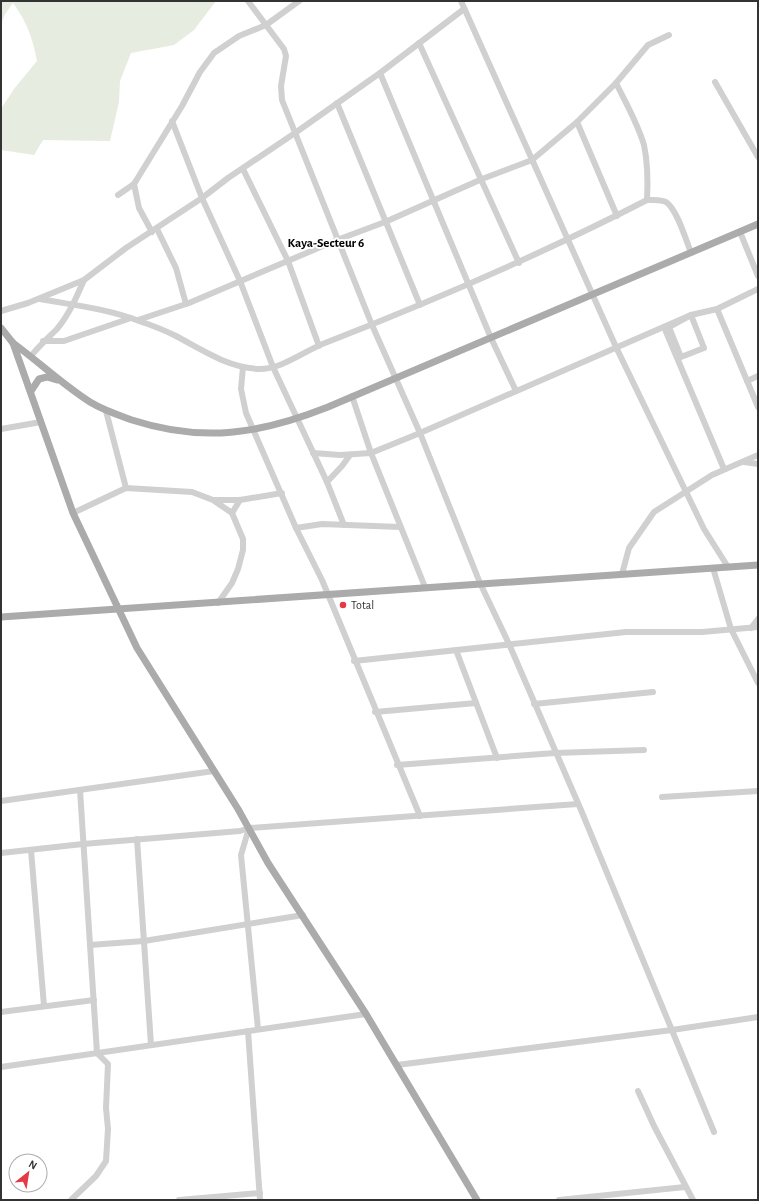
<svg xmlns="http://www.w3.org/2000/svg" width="759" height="1201" font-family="'Alegreya Sans',sans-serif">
	<rect width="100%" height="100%" fill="#fff"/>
	<path fill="#e6ecdf" d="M 1,1 L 216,1 L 194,30 L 174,45 L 131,53 L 120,81 L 119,102 L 110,141 L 43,140 L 34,155 L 1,150 L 1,109 L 14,89 L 37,61 C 33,39 27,22 13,3 L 5,14 L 1,24 Z"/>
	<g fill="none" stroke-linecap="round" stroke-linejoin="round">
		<g stroke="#d0d0d0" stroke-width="6">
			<polyline points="248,1 284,49 286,56 281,86 282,100 372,325 420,433 480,583 509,644 581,810 714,1132"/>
			<polyline points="461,1 616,347 704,529 728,567"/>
			<polyline points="419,43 519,263"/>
			<polyline points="380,73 491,338 516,391"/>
			<polyline points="715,82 758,157"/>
			<path d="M 616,83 C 626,103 638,124 644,145 C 648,164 648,182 647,200"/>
			<polyline points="337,103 420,305"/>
			<polyline points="172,121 202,198 240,281 273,367 327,482 344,525"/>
			<polyline points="577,122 617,216"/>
			<polyline points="243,169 288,261 319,346"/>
			<polyline points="134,184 139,208 152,232"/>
			<polyline points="118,195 134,184 182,106 200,72 214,53 239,36 266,25 299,1"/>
			<polyline points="157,229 176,268 186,304"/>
			<polyline points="740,232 758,276"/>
			<path d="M 40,299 C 73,305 108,309 139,321 C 151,325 164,330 176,336 C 202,350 227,367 258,369 C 281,370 304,351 325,343 C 435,300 542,254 647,200 C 653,200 661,199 666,202 C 677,209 686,240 691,253"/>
			<polyline points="717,309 758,407"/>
			<polyline points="1,311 28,303 84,280 126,248 202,198 228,178 295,133 380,73 464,9"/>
			<polygon points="691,315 704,348 681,357 669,327"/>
			<polyline points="138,320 189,303 337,240 385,222 482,179 532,160 577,122 616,83 648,45 669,35"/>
			<polyline points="664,327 724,469"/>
			<polyline points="43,341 64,341 131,318"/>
			<path d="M 31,356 C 39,346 48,338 57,329 C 69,315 77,296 84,280"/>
			<polyline points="243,367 241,389 246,413 296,528 322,580 420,816"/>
			<polyline points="747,381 758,376"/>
			<polyline points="352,396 371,453 425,587"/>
			<polyline points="106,411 126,488"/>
			<polyline points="1,429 41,422"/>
			<polyline points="313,453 340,455 371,453 420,433 691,315 717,309 758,289"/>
			<polyline points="744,462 758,464"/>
			<polyline points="327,482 342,466 350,455"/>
			<polyline points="214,500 240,500 282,493"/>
			<polyline points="73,513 126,488 192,492 213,500 232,513 243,539 243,550 238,569 232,583 218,603"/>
			<polyline points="232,513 240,500"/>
			<polyline points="296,528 322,524 400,527"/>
			<polyline points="713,568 731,629 758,683"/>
			<polyline points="622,574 629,548 654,512 712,475 758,455"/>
			<polyline points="751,628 758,619"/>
			<polyline points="456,650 497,758"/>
			<polyline points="354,661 626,632 702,632 758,627"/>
			<polyline points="534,704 653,692"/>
			<polyline points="375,712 476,703"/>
			<polyline points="397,765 555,753 644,750"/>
			<polyline points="662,797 758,791"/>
			<polyline points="1,801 214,771"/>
			<polyline points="249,828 241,855 258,1029"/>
			<polyline points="137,839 151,1045"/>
			<polyline points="31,850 44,1006"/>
			<polyline points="1,853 83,844 240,831 249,828 578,804"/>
			<polyline points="90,945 144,941 303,915"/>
			<polyline points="1,1012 94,1000"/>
			<polyline points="248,1031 260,1200"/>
			<polyline points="397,1065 672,1030 758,1017"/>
			<polyline points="1,1067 366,1014"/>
			<polyline points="638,1091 654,1126 693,1200"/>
			<polyline points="71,1200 96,1176 106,1161 108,1129 106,1108 108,1064 97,1053 80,790"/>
			<polyline points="179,1200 260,1193"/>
			<polyline points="559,1200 685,1187"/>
		</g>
		<g stroke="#ababab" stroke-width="7">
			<polyline points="1,328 13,343 73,513 137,648 238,809 268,863 366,1014 477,1200"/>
			<path d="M 13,343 C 39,362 63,385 90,402 C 103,410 118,415 132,420 C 203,443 260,434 328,407 L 758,224"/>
			<polyline points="31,391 39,379 47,377 57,380"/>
			<polyline points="1,617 758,565"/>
		</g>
	</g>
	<circle fill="#e63946" stroke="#fff" stroke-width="1.5" cx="343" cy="605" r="4"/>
	<g text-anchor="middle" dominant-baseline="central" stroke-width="4" stroke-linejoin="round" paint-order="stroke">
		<g font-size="12" fill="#333" stroke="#fff" text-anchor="start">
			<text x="351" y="605">Total</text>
		</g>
		<g font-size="13" font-weight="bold" fill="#000" stroke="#fff">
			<text x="326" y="243">Kaya-Secteur 6</text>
		</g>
	</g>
	<rect width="759" height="1201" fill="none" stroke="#333333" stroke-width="4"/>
	<g transform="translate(28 1173) rotate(30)"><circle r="19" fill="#ffffff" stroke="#adadad"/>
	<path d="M0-3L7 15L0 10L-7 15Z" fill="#e63946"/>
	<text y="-6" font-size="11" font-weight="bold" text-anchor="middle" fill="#333333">N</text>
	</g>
</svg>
